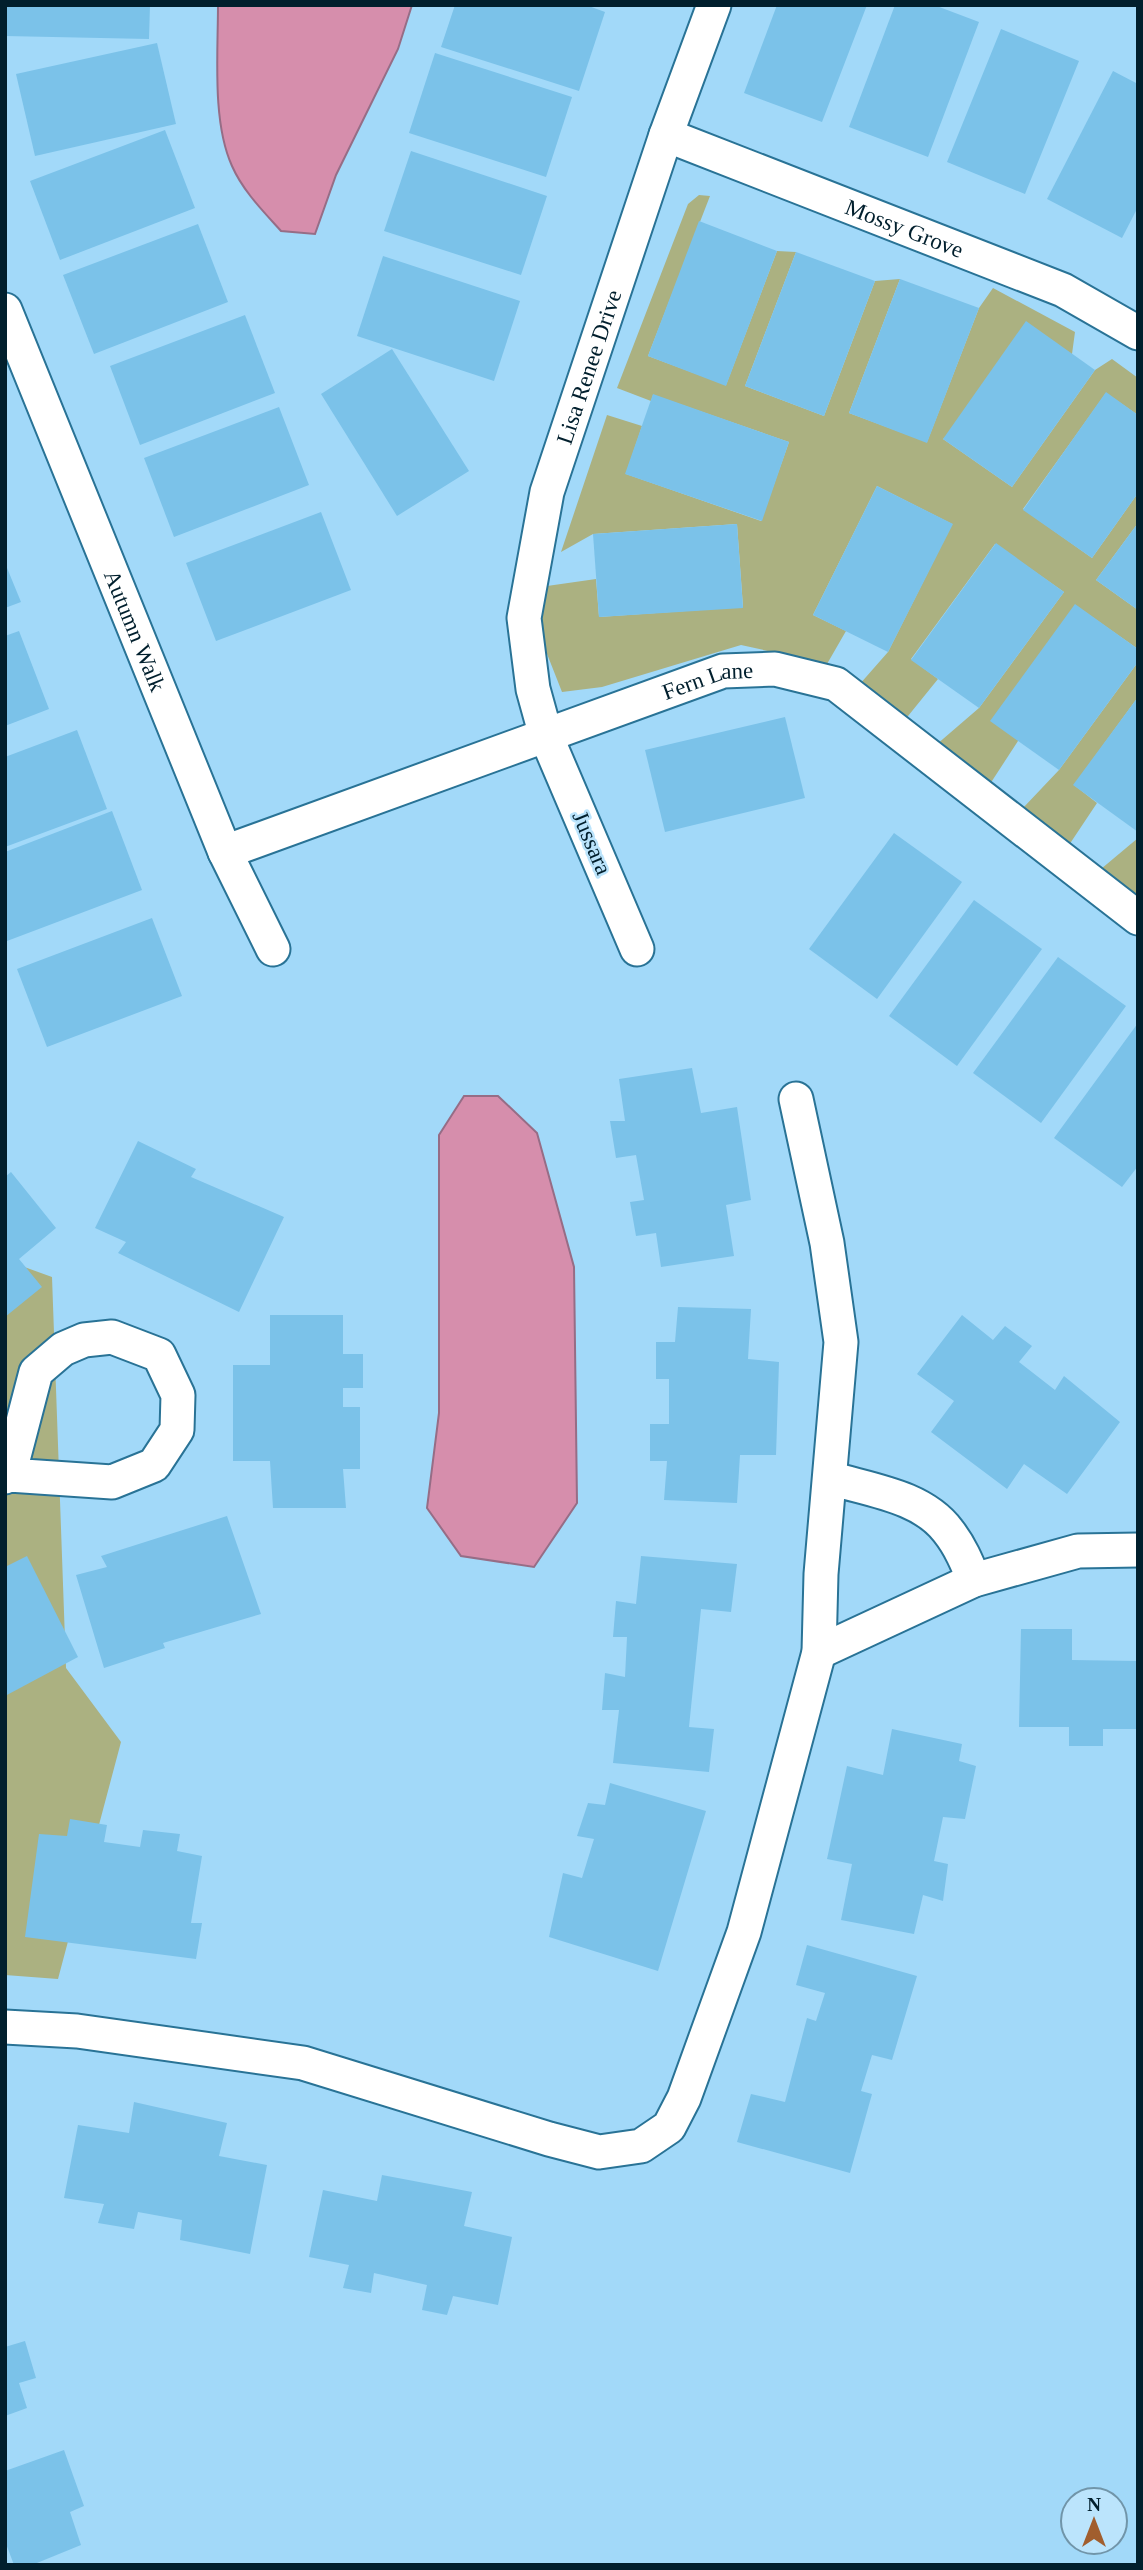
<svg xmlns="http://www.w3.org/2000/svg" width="1143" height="2570" font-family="Georgia,serif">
	<rect width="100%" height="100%" fill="#a2d9f9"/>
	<g fill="#abb181">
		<polygon points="699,195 710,196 648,356 726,385 777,251 796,252 745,386 824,416 875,281 900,279 849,413 927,442 979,308 993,288 1075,332 1072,354 943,439 1012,487 1095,370 1112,359 1138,378 1138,415 1106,393 1023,509 1092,558 1138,493 1138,523 1096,580 1138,610 1138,649 1075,605 1018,741 990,784 936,745 979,708 1064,592 995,544 911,659 938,679 904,721 859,685 888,652 952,524 877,486 813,615 846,631 827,664 741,645 602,687 562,692 540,636 540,587 596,579 599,617 743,607 737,524 593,534 561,552 607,415 642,426 626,474 761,521 789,442 653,395 651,401 617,388 688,204"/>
		<polygon points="1138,662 1138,697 1074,785 1097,803 1069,845 1023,808 1059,770"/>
		<polygon points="1138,838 1138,903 1101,869"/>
		<polygon points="5,1260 52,1277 66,1668 121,1742 58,1979 5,1975"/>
	</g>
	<g fill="#d68eac" stroke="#966d86" stroke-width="2">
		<path d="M 218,5 L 412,5 L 398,49 L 336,175 L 315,234 L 281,231 C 263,211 243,191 232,166 C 212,122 218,54 218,5 Z"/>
		<polygon points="464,1096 498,1096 537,1133 574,1267 577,1503 534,1567 461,1556 427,1508 439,1413 439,1135"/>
	</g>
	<g fill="#7bc2e9">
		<polygon points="5,5 150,5 149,39 5,36"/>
		<polygon points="455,5 586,5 605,12 579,91 441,47"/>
		<polygon points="777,5 867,5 822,122 744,93"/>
		<polygon points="895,5 934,5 979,22 928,157 849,127"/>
		<polygon points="1001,29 1079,61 1025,194 947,162"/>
		<polygon points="157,43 176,124 35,156 16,74"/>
		<polygon points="435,53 572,97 546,177 409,133"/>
		<polygon points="1113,71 1138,84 1138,207 1122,238 1047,199"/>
		<polygon points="165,130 195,208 60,260 30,181"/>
		<polygon points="411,151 547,196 521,275 384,231"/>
		<polygon points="699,221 777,251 726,386 648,356"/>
		<polygon points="198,224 228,302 94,354 63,275"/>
		<polygon points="796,252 875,281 824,416 745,386"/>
		<polygon points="383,256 520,301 494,381 357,336"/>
		<polygon points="900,279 979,308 927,443 849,413"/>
		<polygon points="245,315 275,393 140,445 110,366"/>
		<polygon points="1026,321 1095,370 1012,487 943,439"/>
		<polygon points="392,349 469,471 397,516 321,394"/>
		<polygon points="1106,392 1138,415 1138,493 1092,558 1023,510"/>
		<polygon points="653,394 789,442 762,521 625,474"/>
		<polygon points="279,407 309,485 174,537 144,458"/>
		<polygon points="877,486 953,524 888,652 813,615"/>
		<polygon points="321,512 351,590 216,641 186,563"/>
		<polygon points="1138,523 1138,610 1096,580"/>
		<polygon points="737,524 743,608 599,617 593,534"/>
		<polygon points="996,543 1064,592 979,708 911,660"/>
		<polygon points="5,563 21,602 5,608"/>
		<polygon points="1075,604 1138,649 1138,662 1059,770 990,721"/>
		<polygon points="19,631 49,709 5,726 5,636"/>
		<polygon points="1138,697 1138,832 1073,785"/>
		<polygon points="785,717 805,798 665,832 645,750"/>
		<polygon points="77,730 107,809 5,847 5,757"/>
		<polygon points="112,811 142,890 7,941 5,935 5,852"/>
		<polygon points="894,833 962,882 877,999 809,949"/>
		<polygon points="974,900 1042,949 957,1066 889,1016"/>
		<polygon points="152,918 182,996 47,1047 17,969"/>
		<polygon points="1058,957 1126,1006 1041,1123 973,1073"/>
		<polygon points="1138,1023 1138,1166 1122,1187 1054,1138"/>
		<polygon points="692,1068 701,1113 737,1107 751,1200 726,1205 734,1256 661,1267 656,1233 636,1236 630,1202 644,1200 636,1155 616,1158 610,1121 625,1121 619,1079"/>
		<polygon points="138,1141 196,1169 191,1177 284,1217 239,1312 118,1253 126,1242 95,1228"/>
		<polygon points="11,1172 56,1228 19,1259 42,1287 5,1317 5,1177"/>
		<polygon points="678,1307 751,1309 748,1359 779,1362 776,1455 740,1455 737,1503 664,1500 667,1461 650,1461 650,1424 669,1424 669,1379 656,1379 656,1342 675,1342"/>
		<polygon points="270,1315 343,1315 343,1354 363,1354 363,1388 343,1388 343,1407 360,1407 360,1469 343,1469 346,1508 273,1508 270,1461 233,1461 233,1365 270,1365"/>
		<polygon points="962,1315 993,1340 1005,1326 1032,1346 1019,1362 1055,1390 1064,1376 1120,1422 1067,1494 1024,1464 1007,1489 931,1432 954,1401 917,1374"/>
		<polygon points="227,1516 261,1614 163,1643 165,1648 104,1668 76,1575 107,1567 101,1556"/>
		<polygon points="27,1556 78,1657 5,1696 5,1567"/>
		<polygon points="641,1556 737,1564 731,1612 701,1609 689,1727 714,1729 709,1772 613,1763 619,1710 602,1710 605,1673 625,1677 627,1637 613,1637 616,1601 636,1604"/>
		<polygon points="1021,1629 1072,1629 1072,1660 1138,1661 1138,1729 1103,1729 1103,1746 1069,1746 1069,1727 1019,1727"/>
		<polygon points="892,1729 962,1744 959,1761 976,1766 965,1819 943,1817 934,1861 948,1864 943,1901 923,1895 914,1934 841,1920 852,1864 827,1859 847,1766 883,1775"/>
		<polygon points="610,1783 706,1811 658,1971 549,1937 563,1873 582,1878 594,1839 577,1836 588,1803 605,1805"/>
		<polygon points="70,1819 107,1825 104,1842 140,1847 143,1830 180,1834 177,1851 202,1856 191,1923 202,1923 196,1959 25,1937 39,1834 67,1836"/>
		<polygon points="807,1945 917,1976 892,2060 872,2055 861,2091 872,2094 850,2173 737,2142 751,2094 785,2102 807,2018 816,2021 825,1993 796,1985"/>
		<polygon points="134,2102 227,2123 219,2156 267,2165 250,2254 180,2240 182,2220 138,2212 134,2229 98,2223 104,2204 64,2198 78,2125 129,2133"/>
		<polygon points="382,2175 472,2192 464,2226 512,2237 498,2305 453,2296 447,2315 422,2310 427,2285 374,2273 371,2293 343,2288 349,2265 309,2257 323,2190 377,2201"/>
		<polygon points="25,2341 36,2378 19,2383 27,2408 5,2416 5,2347"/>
		<polygon points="64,2450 84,2506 70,2512 81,2545 32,2565 14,2565 5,2541 5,2471"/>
	</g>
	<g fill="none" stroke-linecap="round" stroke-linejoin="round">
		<defs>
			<g id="street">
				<path id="s1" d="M 666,135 L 1063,290 L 1138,333"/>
				<path id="s2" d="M 5,310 L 225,852 L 273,949"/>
				<path id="s3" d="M 225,852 L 723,671 L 775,669 L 836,684 L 1138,918"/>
				<path id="s4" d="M 637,949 L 546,736 L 533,689 L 524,618 L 547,492 L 666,135 L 714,5"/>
				<polyline points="5,1477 9,1475 112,1482 154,1465 177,1430 178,1395 159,1355 112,1337 84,1340 63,1349 36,1372 9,1475"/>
				<path d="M 830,1478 C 869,1490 922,1496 948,1531 C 960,1546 967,1563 974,1580"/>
				<polyline points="819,1652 974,1580 1078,1551 1138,1550"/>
				<polyline points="5,2027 77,2031 303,2063 549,2139 599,2152 641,2146 669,2127 684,2098 744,1932 819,1652 821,1574 841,1342 827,1243 796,1099"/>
			</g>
		</defs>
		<use href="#street" stroke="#297396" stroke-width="37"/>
		<use href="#street" stroke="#fff" stroke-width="33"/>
	</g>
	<g text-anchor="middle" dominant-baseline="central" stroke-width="5" stroke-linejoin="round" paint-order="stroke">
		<g font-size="23" fill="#011f2d" stroke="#bbe4fc">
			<text stroke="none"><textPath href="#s1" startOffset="256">Mossy Grove</textPath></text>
			<text stroke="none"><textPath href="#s4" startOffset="612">Lisa Renee Drive</textPath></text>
			<text stroke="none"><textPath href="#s2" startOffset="346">Autumn Walk</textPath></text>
			<text stroke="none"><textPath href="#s3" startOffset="513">Fern Lane</textPath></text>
			<text transform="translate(592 843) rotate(67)">Jussara</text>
		</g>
	</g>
	<rect width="1143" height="2570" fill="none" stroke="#011f2d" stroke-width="14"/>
	<g transform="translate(1094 2521)"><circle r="33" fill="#bbe4fc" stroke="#7195a9" stroke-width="2"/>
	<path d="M0-5L12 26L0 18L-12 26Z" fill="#a15e2e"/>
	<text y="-10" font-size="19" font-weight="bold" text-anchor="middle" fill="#011f2d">N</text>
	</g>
</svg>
